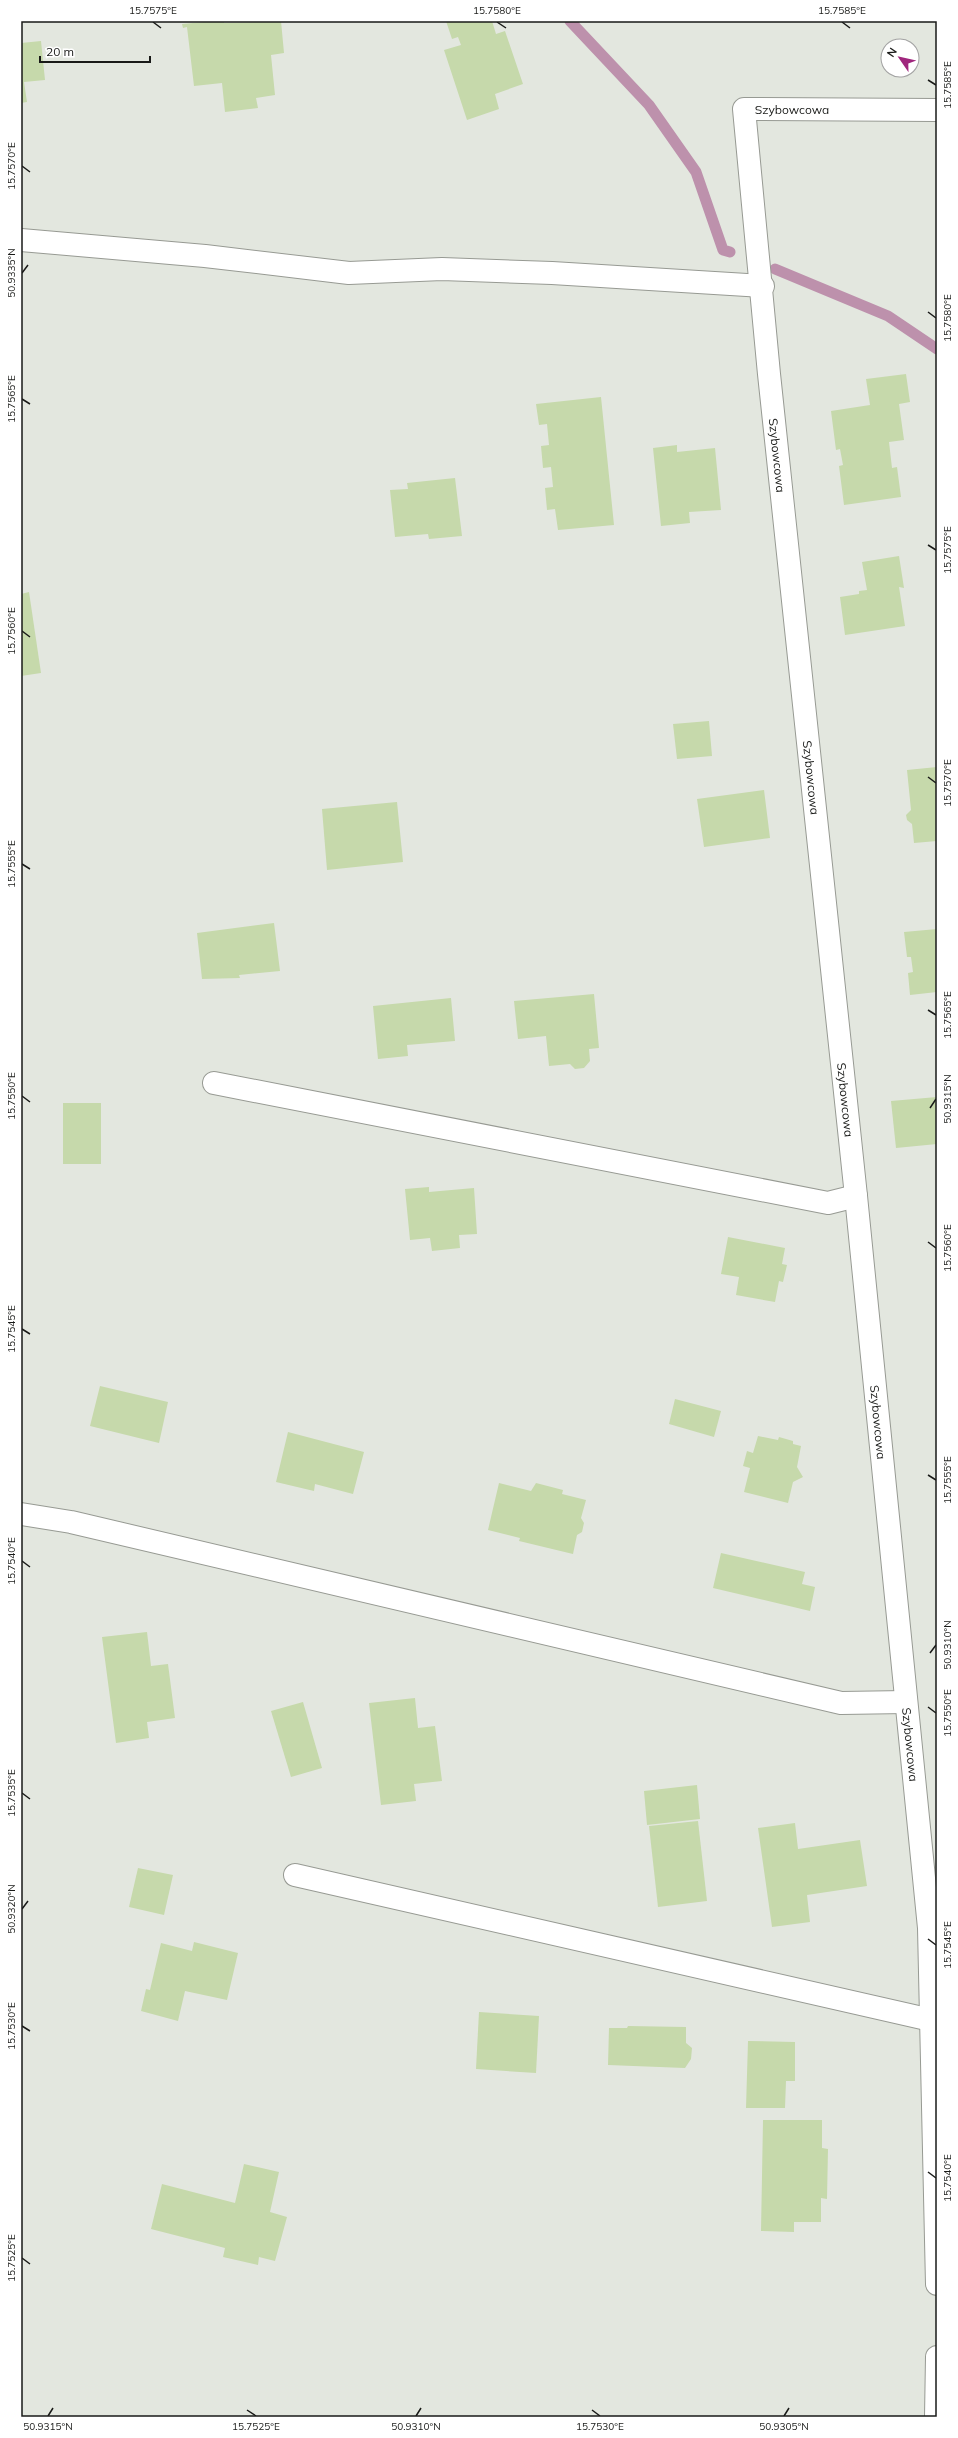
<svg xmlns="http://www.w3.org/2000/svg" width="958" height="2438" font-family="Mulish,sans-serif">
	<rect width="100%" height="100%" fill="#e3e7df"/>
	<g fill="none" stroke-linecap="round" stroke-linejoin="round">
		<g stroke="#bd91ac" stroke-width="11">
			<polyline points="570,21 649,105 696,172 723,250 730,252"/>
			<polyline points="775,269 888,316 937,349"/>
		</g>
	</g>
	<g fill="#c6d9ab">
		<polygon points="215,21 224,21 224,23 281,21 284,53 271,55 275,95 256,98 258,108 225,112 222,83 194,86 187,27 183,28 182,24"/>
		<polygon points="446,21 492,21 496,34 505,31 523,84 495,94 499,109 467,120 444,50 461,45 458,37 452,39"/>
		<polygon points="41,41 45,80 24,82 27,102 21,103 21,43"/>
		<polygon points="906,374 910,402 899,404 904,440 889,442 892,468 897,467 901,497 844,505 839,466 843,465 840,449 836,450 831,411 870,405 866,379"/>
		<polygon points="601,397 614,525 558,530 555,509 547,510 545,488 553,487 551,467 543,468 541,446 549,445 547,424 539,425 536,404"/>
		<polygon points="677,445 677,452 715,448 721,510 689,512 690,523 661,526 653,448"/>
		<polygon points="455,478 462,536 429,539 428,534 395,537 390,490 408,489 407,483"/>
		<polygon points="899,556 904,588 899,587 905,626 845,635 840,597 859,594 859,591 867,590 862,562"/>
		<polygon points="29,592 41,673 21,676 21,594"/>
		<polygon points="709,721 712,756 677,759 673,724"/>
		<polygon points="937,767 937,841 914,843 912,824 907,820 906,815 911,810 907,770"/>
		<polygon points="764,790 770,838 704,847 697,799"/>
		<polygon points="397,802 403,862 327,870 322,809"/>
		<polygon points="274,923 280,971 239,975 240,978 202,979 197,933"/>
		<polygon points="937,929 937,992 910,995 908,973 913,972 911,957 907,957 904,932"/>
		<polygon points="594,994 599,1048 589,1049 590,1061 584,1068 575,1069 570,1064 549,1066 546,1036 518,1039 514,1001"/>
		<polygon points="451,998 455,1041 407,1045 408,1056 378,1059 373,1006"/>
		<polygon points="937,1097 937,1144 896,1148 891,1101"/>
		<rect x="63" y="1103" width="38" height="61"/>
		<polygon points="429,1187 429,1192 474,1188 477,1234 459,1235 460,1248 432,1251 430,1238 410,1240 405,1189"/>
		<polygon points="728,1237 785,1248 782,1264 787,1265 783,1282 779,1281 775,1302 736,1295 739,1277 721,1274"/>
		<polygon points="100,1386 168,1402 159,1443 90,1426"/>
		<polygon points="675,1399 721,1411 714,1437 669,1424"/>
		<polygon points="288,1432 364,1452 353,1494 315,1484 314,1491 276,1482"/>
		<polygon points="758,1436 778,1440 779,1437 793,1441 793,1444 801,1446 797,1467 803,1477 793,1482 788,1503 744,1492 750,1468 743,1466 747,1451 753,1453"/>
		<polygon points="499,1483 531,1491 536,1483 563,1490 562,1494 586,1500 581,1518 584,1523 582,1532 577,1535 573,1554 519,1541 520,1538 488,1530"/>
		<polygon points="721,1553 805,1572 802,1584 815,1587 810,1611 713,1588"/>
		<polygon points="147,1632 151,1666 168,1664 175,1718 147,1722 149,1738 116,1743 102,1637"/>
		<polygon points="415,1698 418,1728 435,1726 442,1781 414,1784 416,1801 381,1805 369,1703"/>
		<polygon points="303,1702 322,1768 291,1777 271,1711"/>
		<polygon points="697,1785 700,1819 647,1825 644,1791"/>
		<polygon points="698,1821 707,1901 658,1907 649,1826"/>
		<polygon points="795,1823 798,1849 860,1840 867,1886 807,1895 810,1922 772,1927 758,1828"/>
		<polygon points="138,1868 173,1875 164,1915 129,1907"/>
		<polygon points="194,1942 238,1953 227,2000 185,1991 178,2021 141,2011 146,1989 150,1990 161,1943 192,1951"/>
		<polygon points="479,2012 539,2016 536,2073 476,2069"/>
		<polygon points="628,2026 686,2027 686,2043 692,2048 691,2059 685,2068 608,2065 609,2028 627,2028"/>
		<polygon points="748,2041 795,2042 795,2081 786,2081 785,2108 746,2108"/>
		<polygon points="763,2120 822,2120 822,2148 828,2149 827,2199 821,2198 821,2222 794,2222 794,2232 761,2231"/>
		<polygon points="244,2164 279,2172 270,2212 287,2217 275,2261 259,2257 258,2265 223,2257 225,2248 151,2229 162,2184 235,2203"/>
	</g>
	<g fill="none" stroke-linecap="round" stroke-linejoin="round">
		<defs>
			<g id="street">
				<path id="s1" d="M 937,110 L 744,109 L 769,374 L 856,1196 L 929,1928 L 937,2284"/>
				<polyline points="21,240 205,256 349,273 442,269 552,273 763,286"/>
				<polyline points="214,1083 828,1203 856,1196"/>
				<polyline points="21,1514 71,1522 841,1703 906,1702"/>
				<polyline points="295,1875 931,2020"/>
				<polyline points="936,2417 937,2357"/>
			</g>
		</defs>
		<use href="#street" stroke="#979a93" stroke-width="24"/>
		<use href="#street" stroke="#fff" stroke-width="22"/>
	</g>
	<path fill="none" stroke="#191a18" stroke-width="1.5" d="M 153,22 L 161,28M 497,22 L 506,28M 842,22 L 850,28M 928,80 L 936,85M 22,166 L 30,172M 22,273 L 28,265M 928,312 L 936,318M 22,399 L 30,404M 928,545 L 936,550M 22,631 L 30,637M 928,777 L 936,783M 22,864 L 30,869M 928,1010 L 936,1015M 22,1096 L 30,1102M 930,1108 L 936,1099M 928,1242 L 936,1248M 22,1329 L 30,1334M 928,1475 L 936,1480M 22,1561 L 30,1567M 930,1653 L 936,1645M 928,1707 L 936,1713M 22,1793 L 30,1799M 22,1909 L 28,1901M 928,1939 L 936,1945M 22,2026 L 30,2031M 928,2172 L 936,2178M 22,2258 L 30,2264M 247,2410 L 256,2416M 592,2410 L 600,2416M 48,2416 L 53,2408M 416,2416 L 421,2408M 784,2416 L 789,2408"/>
	<g text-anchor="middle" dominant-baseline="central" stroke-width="3" stroke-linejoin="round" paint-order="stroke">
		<g font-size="12" fill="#191a18" stroke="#fff">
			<text x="792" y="109">Szybowcowa</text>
			<text stroke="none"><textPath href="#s1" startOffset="541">Szybowcowa</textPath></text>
			<text stroke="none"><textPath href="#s1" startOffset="865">Szybowcowa</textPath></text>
			<text stroke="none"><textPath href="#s1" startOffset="1189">Szybowcowa</textPath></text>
			<text stroke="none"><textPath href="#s1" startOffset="1513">Szybowcowa</textPath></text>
			<text stroke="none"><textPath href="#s1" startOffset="1837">Szybowcowa</textPath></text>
		</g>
	</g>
	<rect width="958" height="2438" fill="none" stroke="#ffffff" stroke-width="44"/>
	<g transform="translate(900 58) rotate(304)"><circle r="19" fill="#ffffff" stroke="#a3a3a3"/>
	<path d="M0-3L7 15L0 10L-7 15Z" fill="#a0267d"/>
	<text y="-6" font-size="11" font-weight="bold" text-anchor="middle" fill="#191a18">N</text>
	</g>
	<path d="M40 56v6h110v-6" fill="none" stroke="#191a18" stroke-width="2"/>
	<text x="46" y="56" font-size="12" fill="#191a18" stroke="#ffffff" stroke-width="3" paint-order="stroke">20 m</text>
	<rect x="22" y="22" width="914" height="2394" fill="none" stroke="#191a18" stroke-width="1.5"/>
	<g font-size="10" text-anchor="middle" fill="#191a18">
		<text x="153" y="14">15.7575°E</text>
		<text x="497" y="14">15.7580°E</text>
		<text x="842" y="14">15.7585°E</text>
		<text transform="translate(947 85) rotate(-90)" y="4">15.7585°E</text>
		<text transform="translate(11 166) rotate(-90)" y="4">15.7570°E</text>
		<text transform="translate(11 273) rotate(-90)" y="4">50.9335°N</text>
		<text transform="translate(947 318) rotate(-90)" y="4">15.7580°E</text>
		<text transform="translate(11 399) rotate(-90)" y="4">15.7565°E</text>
		<text transform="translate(947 550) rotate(-90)" y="4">15.7575°E</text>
		<text transform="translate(11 631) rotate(-90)" y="4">15.7560°E</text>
		<text transform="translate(947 783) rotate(-90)" y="4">15.7570°E</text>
		<text transform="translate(11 864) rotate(-90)" y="4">15.7555°E</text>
		<text transform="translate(947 1015) rotate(-90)" y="4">15.7565°E</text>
		<text transform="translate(11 1096) rotate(-90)" y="4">15.7550°E</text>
		<text transform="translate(947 1099) rotate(-90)" y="4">50.9315°N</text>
		<text transform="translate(947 1248) rotate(-90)" y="4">15.7560°E</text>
		<text transform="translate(11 1329) rotate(-90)" y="4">15.7545°E</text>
		<text transform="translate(947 1480) rotate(-90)" y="4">15.7555°E</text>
		<text transform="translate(11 1561) rotate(-90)" y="4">15.7540°E</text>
		<text transform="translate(947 1645) rotate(-90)" y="4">50.9310°N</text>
		<text transform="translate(947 1713) rotate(-90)" y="4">15.7550°E</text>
		<text transform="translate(11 1793) rotate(-90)" y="4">15.7535°E</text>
		<text transform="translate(11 1909) rotate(-90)" y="4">50.9320°N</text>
		<text transform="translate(947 1945) rotate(-90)" y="4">15.7545°E</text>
		<text transform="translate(11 2026) rotate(-90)" y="4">15.7530°E</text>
		<text transform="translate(947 2178) rotate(-90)" y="4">15.7540°E</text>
		<text transform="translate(11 2258) rotate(-90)" y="4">15.7525°E</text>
		<text x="48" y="2430">50.9315°N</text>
		<text x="256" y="2430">15.7525°E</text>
		<text x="416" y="2430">50.9310°N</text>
		<text x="600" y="2430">15.7530°E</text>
		<text x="784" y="2430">50.9305°N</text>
	</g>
</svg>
